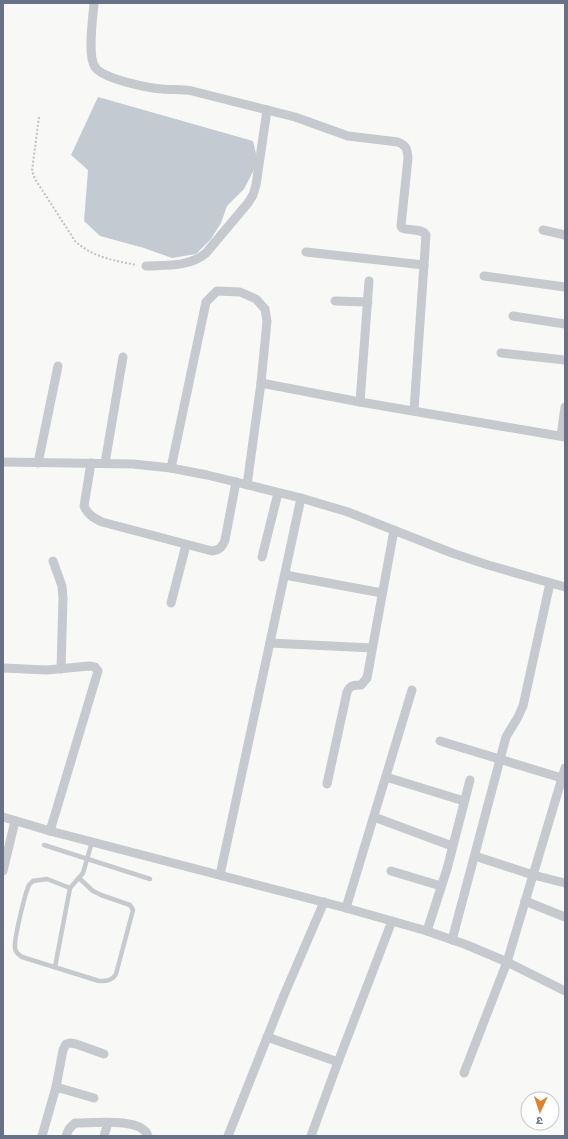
<svg xmlns="http://www.w3.org/2000/svg" width="568" height="1139" font-family="'Source Sans 3','Noto Sans Devanagari',sans-serif">
	<rect width="100%" height="100%" fill="#f8f9f6"/>
	<polygon fill="#c4cad1" points="98,97 253,141 258,162 244,189 227,206 221,223 211,239 196,254 172,258 144,248 100,236 84,221 88,170 71,155"/>
	<g fill="none" stroke-linecap="round" stroke-linejoin="round">
		<path stroke="#c0c1c4" stroke-width="2" stroke-dasharray="2 2" stroke-linecap="butt" d="M 39,117 L 32,171 L 35,179 L 75,241 C 92,257 115,261 137,265"/>
		<g stroke="#c6c9cd" stroke-width="4.5">
			<polyline points="44,845 150,879"/>
			<path d="M 70,888 L 47,879 L 33,881 C 32,882 30,884 29,885 C 25,893 14,939 15,947 C 15,952 18,954 22,957 L 99,981 C 107,981 112,981 116,974 L 133,910 L 130,905 L 101,895 L 93,891 L 79,878"/>
			<polyline points="55,967 70,888 83,873 92,842"/>
		</g>
		<g stroke="#c6c9cd" stroke-width="9">
			<path d="M 94,3 C 93,18 87,55 95,67 C 103,79 148,88 162,89 C 172,90 182,89 192,91 L 295,117 L 348,136 L 398,142 C 407,146 407,149 408,158 L 401,226 L 402,228 C 410,231 422,228 426,235 L 414,410"/>
			<polyline points="543,230 565,235"/>
			<polyline points="306,252 424,265"/>
			<path d="M 146,266 C 166,265 190,267 206,253 L 248,203 L 253,195 L 256,185 L 267,110"/>
			<polyline points="484,276 565,287"/>
			<polyline points="335,301 368,302"/>
			<polyline points="513,316 565,324"/>
			<polyline points="501,353 565,360"/>
			<polyline points="261,383 360,402 565,437"/>
			<polyline points="360,402 369,281"/>
			<polyline points="561,436 565,407"/>
			<polyline points="3,462 133,464 171,468 207,475 301,498 348,512 452,553 488,565 565,587"/>
			<polyline points="38,463 58,366"/>
			<path d="M 91,463 L 84,506 C 88,515 94,518 102,522 L 212,551 C 220,550 222,547 225,540 L 236,482"/>
			<polyline points="105,463 123,357"/>
			<polyline points="171,468 206,302 217,291 240,292 256,299 265,309 267,321 261,383 247,485"/>
			<polyline points="262,557 278,493"/>
			<polyline points="53,561 62,586 63,598 61,669"/>
			<polyline points="285,575 382,593"/>
			<polyline points="171,603 186,545"/>
			<polyline points="270,643 372,648"/>
			<polyline points="3,668 47,670 89,666 95,667 98,671 50,831"/>
			<polyline points="440,741 565,779"/>
			<polyline points="386,777 464,801"/>
			<path d="M 327,784 L 347,692 C 350,685 354,685 361,685 L 367,678 L 394,530"/>
			<polyline points="3,817 50,831 346,908 427,931 467,945 507,962 565,991"/>
			<polyline points="374,817 452,846"/>
			<polyline points="475,856 533,875 565,883"/>
			<polyline points="3,871 15,821"/>
			<polyline points="391,871 441,886"/>
			<polyline points="220,875 301,498"/>
			<polyline points="525,901 565,917"/>
			<polyline points="346,908 412,690"/>
			<polyline points="427,931 447,869 470,780"/>
			<polyline points="452,940 506,737 518,717 523,706 550,583"/>
			<polyline points="267,1037 338,1062"/>
			<polyline points="464,1073 507,962 565,768"/>
			<polyline points="56,1087 94,1098"/>
			<polyline points="42,1136 56,1087 63,1050 66,1044 70,1043 76,1044 104,1054"/>
			<path d="M 66,1136 L 69,1129 L 75,1123 C 93,1123 142,1117 148,1136"/>
			<polyline points="104,1136 108,1123"/>
			<polyline points="228,1136 284,995 324,902"/>
			<polyline points="311,1136 338,1062 392,921"/>
		</g>
	</g>
	<rect width="568" height="1139" fill="none" stroke="#687286" stroke-width="8"/>
	<g transform="translate(540 1111) rotate(183)"><circle r="19" fill="#ffffff" stroke="#c3c7cf"/>
	<path d="M0-3L7 15L0 10L-7 15Z" fill="#e0812f"/>
	<text y="-6" font-size="11" font-weight="bold" text-anchor="middle" fill="#687286">उ</text>
	</g>
</svg>
